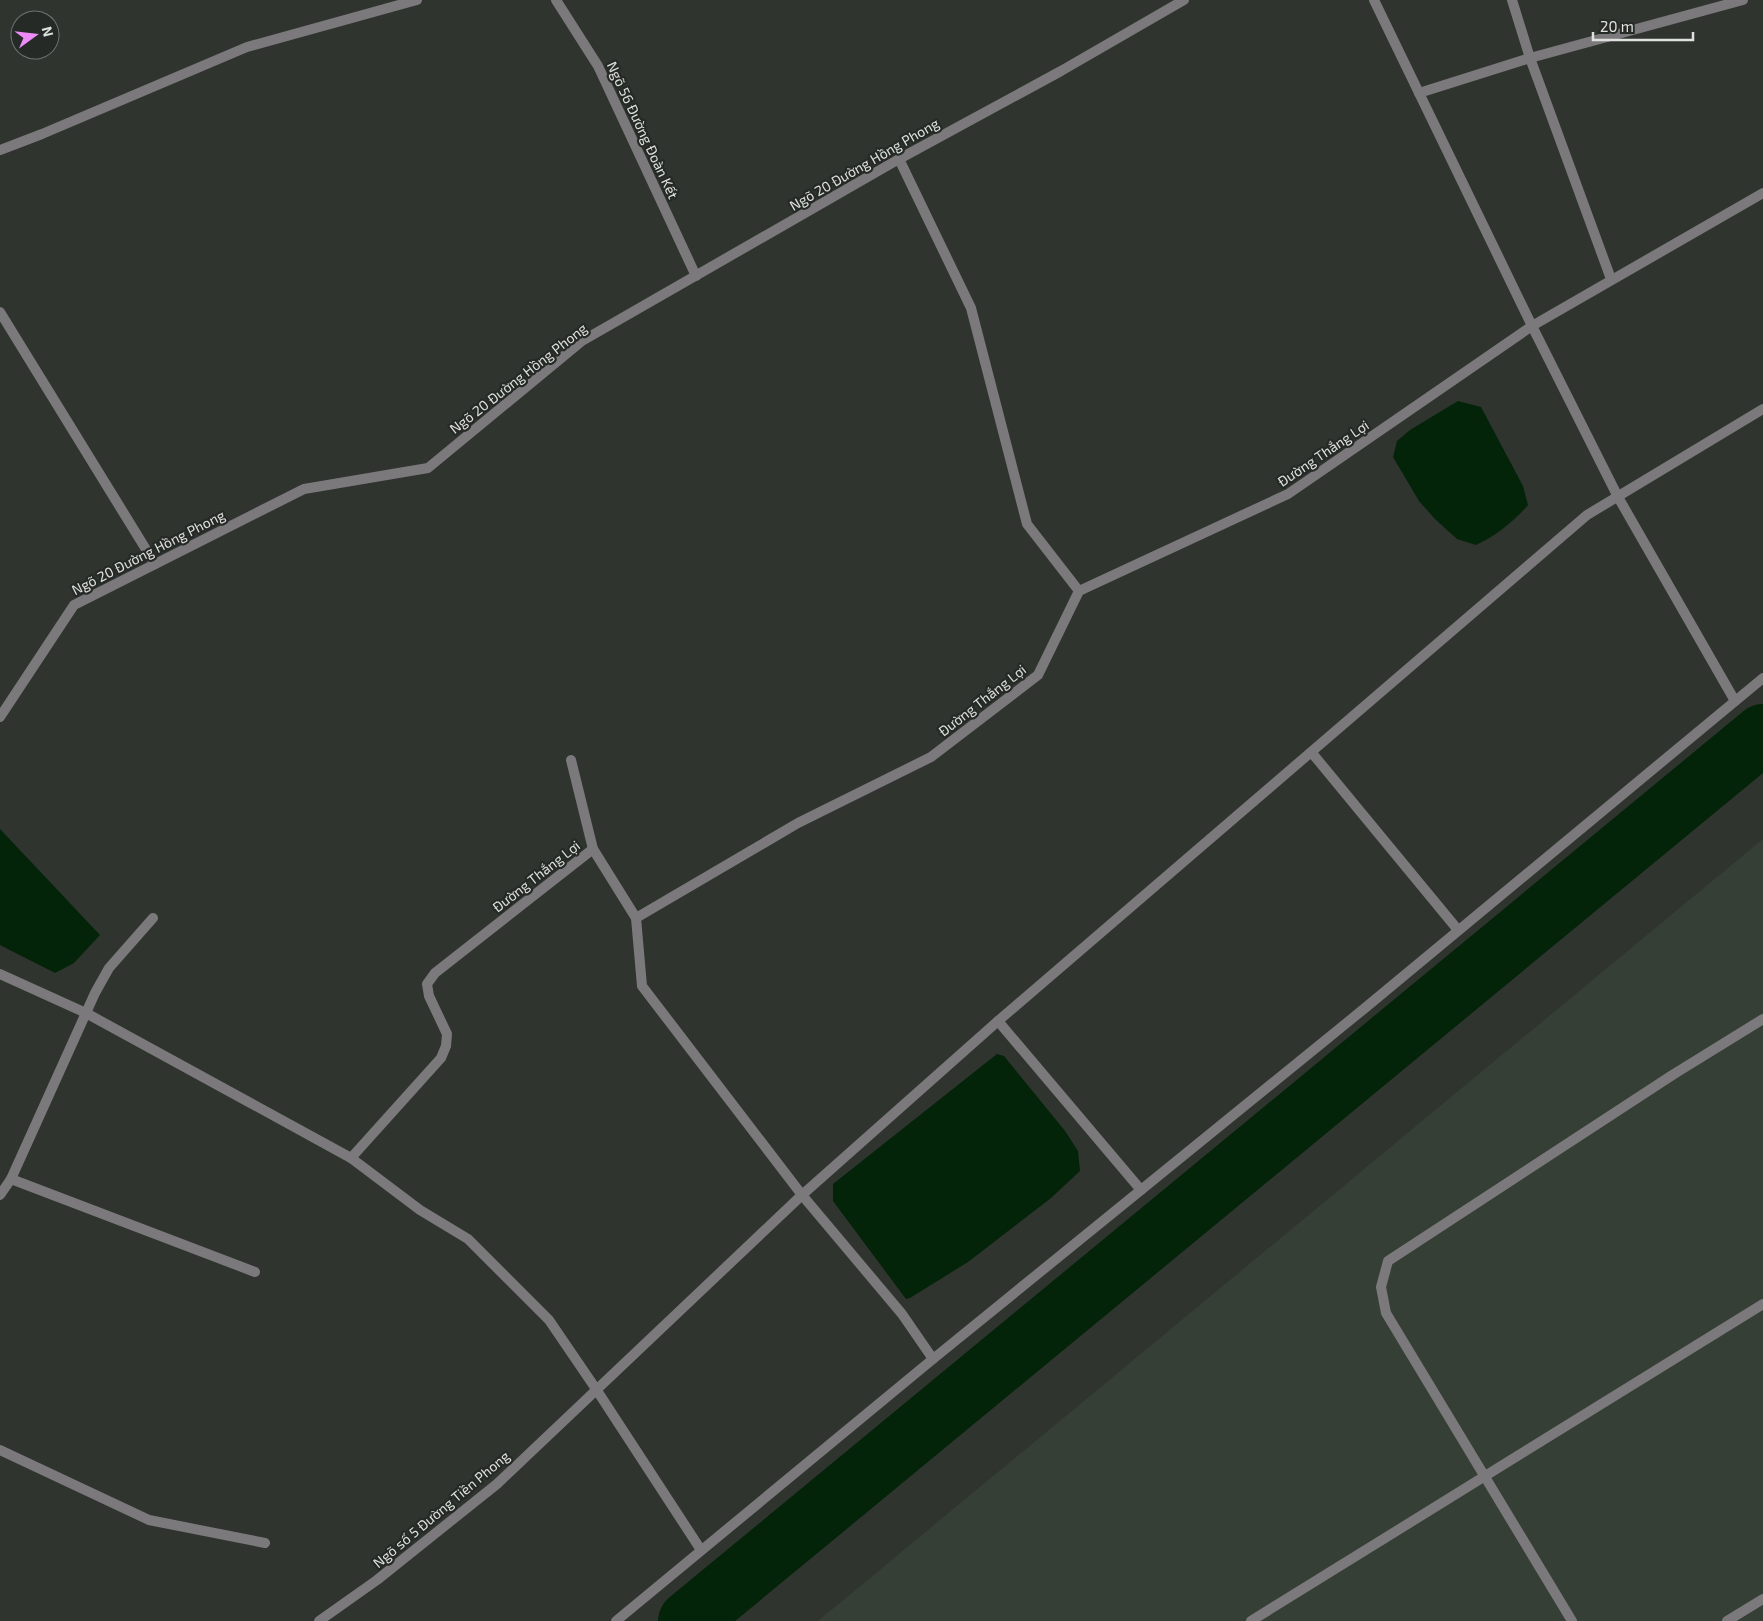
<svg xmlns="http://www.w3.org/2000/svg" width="1763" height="1621" font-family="'Exo 2',sans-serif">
	<rect width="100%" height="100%" fill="#2f342f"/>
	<polygon fill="#363f36" points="1763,839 1763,1621 818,1621"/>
	<g fill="#032408">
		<path d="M 1458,401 L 1481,407 L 1523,486 L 1528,505 C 1513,522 1497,535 1476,545 L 1457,539 L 1435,519 L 1419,501 L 1393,457 L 1397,441 L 1410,430 Z"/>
		<polygon points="0,829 100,935 74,963 55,973 0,945"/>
		<polygon points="997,1054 1004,1056 1065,1131 1078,1151 1080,1171 1051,1198 968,1262 910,1298 906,1299 833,1201 833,1184"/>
	</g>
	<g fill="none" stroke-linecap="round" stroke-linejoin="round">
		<polyline stroke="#032408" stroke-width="60" points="688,1621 1763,734"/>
		<g stroke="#7b797c" stroke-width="10">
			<polyline points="1251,1621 1763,1304"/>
			<polyline points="1572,1621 1386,1313 1381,1287 1388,1261 1674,1074 1763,1019"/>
			<polyline points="1727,1621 1763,1599"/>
		</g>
		<g stroke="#7b797c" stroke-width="10">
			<polyline points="556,0 598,66 696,276"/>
			<polyline points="1512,0 1530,58 1611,279"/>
			<polyline points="1419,93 1530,58 1743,0"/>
			<polyline points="0,150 42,134 247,47 417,0"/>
			<polyline points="899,159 971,308 1027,524 1079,591"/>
			<polyline points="0,312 155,564"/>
			<polyline points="1735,701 1618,497 1532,326 1763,193"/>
			<polyline points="0,717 74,605 304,489 428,468 582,341 899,159 1061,71 1184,0"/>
			<polyline points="1312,753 1458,930"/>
			<polyline points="571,760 593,849 636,918 798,823 931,757 1038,675 1079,591 1288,494 1532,326 1374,0"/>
			<polyline points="636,918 642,986 802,1195 902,1314 933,1359"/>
			<polyline points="0,974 86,1013 351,1158 420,1210 468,1239 549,1320 596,1389 701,1550"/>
			<polyline points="998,1021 1141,1190"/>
			<polyline points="351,1158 441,1058 446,1046 447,1034 429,996 427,984 435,973 593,849"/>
			<polyline points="11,1179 255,1272"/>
			<polyline points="0,1195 11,1179 95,993 109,968 153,918"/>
			<polyline points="0,1450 149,1520 265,1543"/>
			<polyline points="319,1621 377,1580 497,1484 802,1195 998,1021 1587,515 1763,409"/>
			<polyline points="616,1621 933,1359 1365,1008 1763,678"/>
		</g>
	</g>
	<g text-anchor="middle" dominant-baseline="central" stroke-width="4.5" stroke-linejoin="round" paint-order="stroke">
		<g font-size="14" fill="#dee1de" stroke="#252a26">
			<text transform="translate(643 130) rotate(65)">Ngõ 56 Đường Đoàn Kết</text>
			<text transform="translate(864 164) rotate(-30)">Ngõ 20 Đường Hồng Phong</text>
			<text transform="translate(518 378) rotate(-38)">Ngõ 20 Đường Hồng Phong</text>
			<text transform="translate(1323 453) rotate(-34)">Đường Thắng Lợi</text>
			<text transform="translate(148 552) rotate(-27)">Ngõ 20 Đường Hồng Phong</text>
			<text transform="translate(982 700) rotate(-38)">Đường Thắng Lợi</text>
			<text transform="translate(536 876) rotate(-38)">Đường Thắng Lợi</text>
			<text transform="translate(441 1509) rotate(-40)">Ngõ số 5 Đường Tiền Phong</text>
		</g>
	</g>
	<g transform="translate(35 35) rotate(75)"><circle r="24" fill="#252a26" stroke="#6f7370"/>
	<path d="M0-4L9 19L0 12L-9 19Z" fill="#ed8cf9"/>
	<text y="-8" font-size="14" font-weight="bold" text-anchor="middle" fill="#dee1de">N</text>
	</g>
	<path d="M1593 32v8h100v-8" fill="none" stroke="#dee1de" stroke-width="2.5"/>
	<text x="1600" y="32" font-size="15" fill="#dee1de" stroke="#252a26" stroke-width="4" paint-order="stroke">20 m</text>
</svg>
